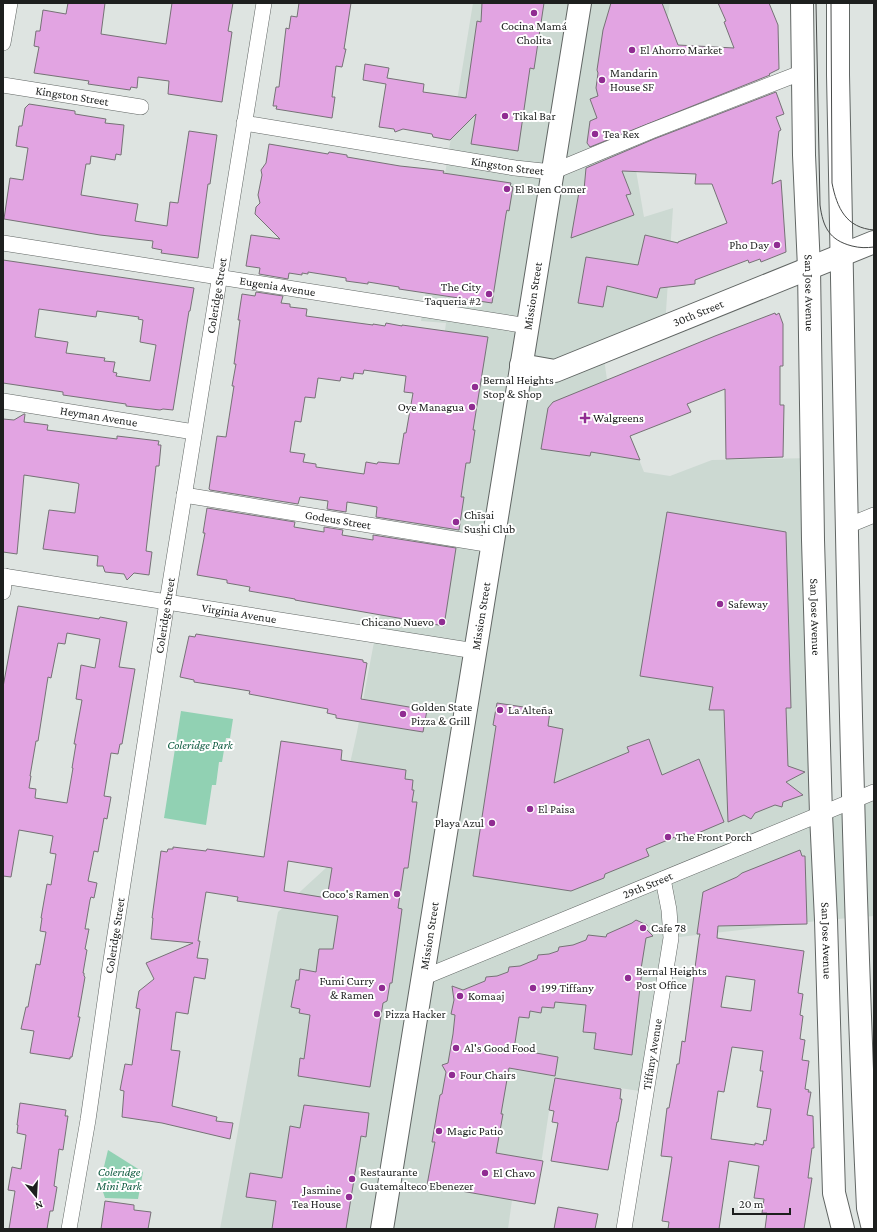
<svg xmlns="http://www.w3.org/2000/svg" width="877" height="1232" font-family="'Crimson Pro',serif">
	<rect width="100%" height="100%" fill="#dee4e1"/>
	<polygon fill="#ccd9d2" points="473,3 670,3 651,131 632,147 644,217 673,208 665,326 603,351 607,380 644,472 670,476 712,460 812,458 821,814 874,792 874,916 826,920 671,938 646,1092 554,1078 535,1204 512,1200 508,1229 220,1229 278,912 327,867 357,732 378,621 416,539 446,323 421,321"/>
	<g fill="#91d1b3">
		<polygon points="181,711 233,719 230,738 226,738 222,762 219,762 216,785 212,785 206,825 164,818"/>
		<polygon points="108,1150 143,1172 138,1199 105,1198 100,1183"/>
	</g>
	<g fill="#e2a4e2" stroke="#767276" fill-rule="evenodd">
		<polygon points="68,3 105,3 101,34 166,44 172,3 233,3 228,31 232,32 222,102 168,94 169,81 138,77 137,88 131,87 130,90 88,84 89,81 34,73 39,47 34,46 36,31 40,31 43,10 66,14"/>
		<polygon points="299,3 351,3 344,49 346,49 342,67 336,66 332,97 335,97 332,118 276,109 277,106 273,106 276,87 279,87 286,28 289,29 291,16 297,17"/>
		<polygon points="482,3 544,3 534,69 530,68 518,151 471,144 476,114 450,140 433,137 432,134 414,131 403,129 395,132 394,129 379,127 386,84 363,80 365,64 389,68 387,78 424,84 423,92 466,98 477,21 481,22"/>
		<polygon points="611,3 662,3 678,45 734,48 724,22 726,21 718,3 769,3 778,25 779,69 769,74 770,75 590,147 587,143 590,121 597,118 590,99 598,96 596,88 598,73 597,70 603,30"/>
		<polygon points="776,92 784,114 776,117 781,130 779,131 772,184 781,180 786,252 761,262 760,259 749,263 748,260 695,280 695,284 660,288 657,298 607,286 603,307 578,303 586,257 638,265 645,235 678,243 678,242 727,223 712,184 695,184 696,174 622,171 631,194 626,195 634,215 571,238 579,192 584,190 586,168 654,139"/>
		<polygon points="29,104 75,111 75,114 106,119 105,123 124,125 121,155 116,154 115,160 91,156 90,164 86,164 81,195 138,204 135,221 167,226 170,202 178,203 189,131 217,135 210,184 208,184 198,258 161,253 162,250 152,248 153,241 100,235 4,219 10,178 23,180 28,148 16,146 19,126 22,126 25,108"/>
		<polygon points="269,144 328,154 329,152 347,155 347,157 400,166 428,169 444,171 443,173 511,183 510,186 513,187 509,211 507,210 506,214 492,303 399,289 399,287 368,282 368,284 346,281 346,278 308,272 308,274 302,273 302,275 289,273 288,279 259,274 260,268 246,266 251,235 280,239 255,214 256,207 260,203 258,195 262,175 261,170 266,163"/>
		<path d="M 3,260 L 194,288 L 190,311 L 189,311 L 173,410 L 163,409 L 160,410 L 126,406 L 126,404 L 63,395 L 63,392 L 3,383 ZM 39,309 L 96,317 L 97,311 L 139,317 L 138,319 L 143,320 L 140,342 L 156,345 L 150,381 L 116,376 L 117,373 L 113,372 L 115,362 L 104,361 L 105,358 L 66,353 L 68,342 L 35,337 Z"/>
		<path d="M 256,292 L 283,296 L 281,303 L 290,304 L 290,307 L 307,309 L 306,316 L 373,325 L 373,324 L 385,326 L 386,323 L 402,326 L 402,325 L 488,337 L 473,430 L 475,430 L 470,463 L 466,463 L 461,497 L 464,497 L 459,530 L 376,517 L 377,507 L 347,502 L 346,512 L 327,509 L 328,501 L 300,497 L 298,504 L 210,490 L 209,489 L 217,436 L 226,437 L 234,386 L 232,386 L 236,364 L 234,364 L 240,320 L 238,320 L 242,294 L 255,296 ZM 364,370 L 406,376 L 404,392 L 413,393 L 406,433 L 404,433 L 399,464 L 378,462 L 377,464 L 366,462 L 364,474 L 316,467 L 316,464 L 303,462 L 305,454 L 290,452 L 295,421 L 301,422 L 305,397 L 315,398 L 318,378 L 340,381 L 341,377 L 353,379 L 354,373 L 363,374 Z"/>
		<polygon points="775,313 776,315 779,313 783,324 783,366 780,366 780,405 784,405 783,457 726,459 725,389 687,404 691,412 630,436 640,460 591,452 590,456 541,449 548,408 553,402 715,336"/>
		<polygon points="24,414 25,414 24,422 48,425 47,430 117,439 117,436 159,441 158,445 161,445 159,466 156,466 155,475 146,551 152,552 149,575 134,573 127,580 124,574 105,572 103,566 97,566 98,556 43,549 49,510 75,513 79,484 77,483 24,475 17,554 3,552 3,419 14,420"/>
		<polygon points="207,508 295,522 294,527 324,532 324,527 343,530 342,535 373,540 373,535 456,548 444,626 295,600 295,599 249,591 250,587 227,583 227,580 197,575 205,533 203,533"/>
		<polygon points="667,512 786,532 791,708 786,708 788,766 805,772 786,782 803,795 783,802 782,807 775,805 755,813 751,819 744,815 728,822 724,710 709,710 713,687 640,676"/>
		<path d="M 18,606 L 99,619 L 100,617 L 127,622 L 119,667 L 135,669 L 122,744 L 120,744 L 118,754 L 111,753 L 104,796 L 111,797 L 107,819 L 104,818 L 98,852 L 94,851 L 88,881 L 97,883 L 94,898 L 91,897 L 90,900 L 85,929 L 89,929 L 85,949 L 87,950 L 83,973 L 84,973 L 84,976 L 85,977 L 78,1017 L 80,1017 L 72,1057 L 70,1057 L 70,1059 L 30,1053 L 34,1031 L 21,1029 L 26,1007 L 28,1007 L 36,964 L 40,965 L 46,932 L 40,931 L 42,918 L 41,918 L 47,884 L 51,885 L 56,854 L 50,853 L 53,836 L 19,830 L 11,877 L 3,876 L 3,687 ZM 67,633 L 100,639 L 95,668 L 81,665 L 76,699 L 82,700 L 74,744 L 76,744 L 72,768 L 73,768 L 67,803 L 35,798 L 36,789 L 29,788 L 31,776 L 30,776 L 36,741 L 38,741 L 48,677 L 51,678 L 58,643 L 65,644 Z"/>
		<polygon points="196,634 363,660 363,662 367,663 361,699 427,710 423,732 336,718 336,715 327,713 328,709 249,694 250,691 194,682 194,680 180,677 189,636 195,637"/>
		<polygon points="497,703 550,711 548,726 563,729 554,783 629,752 627,747 649,739 662,775 699,759 724,822 677,842 675,837 646,849 649,856 605,874 604,878 571,891 473,876 496,726 493,725"/>
		<path d="M 281,741 L 342,750 L 341,760 L 406,770 L 405,779 L 413,780 L 412,790 L 414,790 L 412,802 L 417,802 L 408,868 L 404,868 L 398,908 L 402,909 L 392,983 L 390,983 L 387,1001 L 383,1003 L 370,1087 L 298,1076 L 300,1058 L 304,1059 L 310,1015 L 299,1013 L 300,1009 L 291,1007 L 296,980 L 299,980 L 300,969 L 316,972 L 319,949 L 333,949 L 338,916 L 237,901 L 238,897 L 206,892 L 198,941 L 200,941 L 197,958 L 208,959 L 205,979 L 194,977 L 188,1014 L 176,1012 L 171,1050 L 180,1051 L 172,1106 L 217,1117 L 216,1121 L 233,1123 L 230,1139 L 162,1123 L 122,1117 L 124,1091 L 120,1090 L 125,1064 L 132,1065 L 140,1009 L 136,1008 L 139,991 L 154,979 L 146,963 L 193,943 L 151,939 L 153,918 L 152,918 L 161,851 L 167,852 L 168,849 L 173,849 L 173,847 L 206,851 L 207,849 L 264,857 ZM 288,861 L 332,868 L 327,898 L 284,891 Z"/>
		<path d="M 800,850 L 802,856 L 805,856 L 807,924 L 718,926 L 717,938 L 804,951 L 798,993 L 803,994 L 800,1015 L 803,1016 L 800,1039 L 805,1040 L 802,1060 L 809,1061 L 805,1089 L 809,1090 L 808,1092 L 811,1092 L 807,1115 L 813,1116 L 814,1148 L 812,1148 L 808,1178 L 812,1178 L 804,1229 L 765,1229 L 767,1213 L 762,1213 L 764,1199 L 754,1198 L 759,1166 L 729,1161 L 719,1229 L 668,1229 L 669,1222 L 662,1221 L 672,1157 L 661,1156 L 667,1108 L 669,1108 L 677,1064 L 679,1064 L 682,1041 L 685,1042 L 699,938 L 700,934 L 697,934 L 703,892 L 737,877 L 742,873 ZM 726,976 L 755,980 L 751,1011 L 721,1007 ZM 732,1047 L 763,1051 L 760,1071 L 763,1071 L 757,1107 L 771,1109 L 766,1141 L 764,1140 L 763,1145 L 755,1143 L 755,1145 L 711,1139 L 718,1091 L 724,1092 Z"/>
		<polygon points="636,920 647,925 646,929 653,936 646,938 641,969 642,971 632,1055 594,1049 596,1033 583,1032 586,1005 555,1002 554,1008 542,1007 541,1013 530,1011 529,1018 519,1017 514,1049 558,1057 555,1076 509,1068 501,1114 503,1114 496,1153 543,1161 535,1204 427,1185 435,1142 432,1142 440,1095 442,1094 446,1072 442,1065 448,1063 453,1034 455,1015 451,1014 454,1000 452,986 463,990 485,981 486,977 497,976 508,972 509,967 520,966 537,959 538,955 549,954 558,951 559,947 573,945 586,940 588,935 606,937 607,934 632,923"/>
		<polygon points="555,1078 621,1089 620,1099 622,1099 618,1122 617,1122 608,1170 551,1161 558,1123 552,1122 554,1111 549,1110"/>
		<polygon points="20,1103 66,1110 65,1116 68,1116 63,1150 59,1149 54,1186 57,1187 53,1211 50,1211 47,1229 9,1229 15,1191 8,1190 12,1167 21,1169 26,1135 17,1133 18,1125 17,1125"/>
		<polygon points="304,1105 369,1113 366,1137 361,1136 346,1229 272,1229 276,1201 246,1197 250,1173 282,1178 290,1126 300,1128"/>
		<polygon points="105,1201 134,1205 134,1210 151,1212 148,1229 101,1229"/>
		<polygon points="558,1207 598,1214 595,1229 554,1229"/>
	</g>
	<g fill="none" stroke-linecap="round" stroke-linejoin="round">
		<defs>
			<g id="street">
				<polyline points="3,43 10,3"/>
				<path id="s1" d="M 3,85 L 141,107"/>
				<path id="s2" d="M 244,123 L 515,168 L 552,172 L 651,131 L 803,72"/>
				<path id="s3" d="M 3,243 L 528,326"/>
				<path id="s4" d="M 3,401 L 194,432"/>
				<path id="s5" d="M 184,495 L 492,545"/>
				<polyline points="847,526 874,515"/>
				<path id="s6" d="M 3,576 L 475,651"/>
				<polyline points="3,592 5,576"/>
				<path id="s7" d="M 422,978 L 874,792"/>
				<path id="s8" d="M 69,1229 L 88,1120 L 109,973 L 167,602 L 264,3"/>
				<path id="s9" d="M 624,1229 L 671,938 L 669,910 L 663,879"/>
			</g>
			<g id="secondary">
				<path id="s10" d="M 521,365 L 555,371 L 874,242"/>
				<path id="s11" d="M 382,1229 L 580,3"/>
			</g>
			<g id="primary">
				<path id="s12" d="M 802,3 L 804,155 L 809,268 L 813,540 L 821,814 L 826,920 L 834,1193 L 843,1229"/>
				<path d="M 838,3 L 838,75 C 846,453 850,831 868,1208 L 873,1229"/>
			</g>
		</defs>
		<use href="#street" stroke="#616664" stroke-width="16"/>
		<use href="#secondary" stroke="#616664" stroke-width="24"/>
		<use href="#primary" stroke="#616664" stroke-width="24"/>
		<use href="#street" stroke="#fff" stroke-width="15"/>
		<use href="#secondary" stroke="#fff" stroke-width="22"/>
		<use href="#primary" stroke="#fff" stroke-width="22"/>
		<g stroke="#474a49" stroke-width="1">
			<path d="M 816,3 L 820,205 C 823,227 829,240 852,246 C 860,248 866,248 874,247"/>
			<path d="M 831,3 L 832,183 C 837,208 846,228 874,230"/>
		</g>
	</g>
	<g fill="#902c92" stroke="#fff" stroke-width="1.5">
		<circle cx="534" cy="13" r="4"/>
		<circle cx="632" cy="50" r="4"/>
		<circle cx="602" cy="80" r="4"/>
		<circle cx="505" cy="116" r="4"/>
		<circle cx="595" cy="134" r="4"/>
		<circle cx="507" cy="189" r="4"/>
		<circle cx="777" cy="245" r="4"/>
		<circle cx="489" cy="294" r="4"/>
		<circle cx="475" cy="387" r="4"/>
		<circle cx="472" cy="407" r="4"/>
		<path d="M583 412h4v4h4v4h-4v4h-4v-4h-4v-4h4z"/>
		<circle cx="456" cy="522" r="4"/>
		<circle cx="720" cy="604" r="4"/>
		<circle cx="442" cy="622" r="4"/>
		<circle cx="500" cy="710" r="4"/>
		<circle cx="403" cy="714" r="4"/>
		<circle cx="530" cy="809" r="4"/>
		<circle cx="492" cy="823" r="4"/>
		<circle cx="668" cy="837" r="4"/>
		<circle cx="397" cy="894" r="4"/>
		<circle cx="643" cy="928" r="4"/>
		<circle cx="628" cy="978" r="4"/>
		<circle cx="382" cy="988" r="4"/>
		<circle cx="533" cy="988" r="4"/>
		<circle cx="460" cy="996" r="4"/>
		<circle cx="377" cy="1014" r="4"/>
		<circle cx="456" cy="1048" r="4"/>
		<circle cx="452" cy="1075" r="4"/>
		<circle cx="439" cy="1131" r="4"/>
		<circle cx="485" cy="1173" r="4"/>
		<circle cx="352" cy="1179" r="4"/>
		<circle cx="349" cy="1197" r="4"/>
	</g>
	<g text-anchor="middle" dominant-baseline="central" stroke-width="4" stroke-linejoin="round" paint-order="stroke">
		<g font-size="12" fill="#1d1f1e" stroke="#fff" text-anchor="start">
			<text x="534" y="26" text-anchor="middle">Cocina Mamá<tspan x="534" dy="14">Cholita</tspan></text>
			<text x="640" y="50">El Ahorro Market</text>
			<text x="610" y="73">Mandarin<tspan x="610" dy="14">House SF</tspan></text>
			<text x="513" y="116">Tikal Bar</text>
			<text x="603" y="134">Tea Rex</text>
			<text x="515" y="189">El Buen Comer</text>
			<text x="769" y="245" text-anchor="end">Pho Day</text>
			<text x="481" y="287" text-anchor="end">The City<tspan x="481" dy="14">Taqueria #2</tspan></text>
			<text x="483" y="380">Bernal Heights<tspan x="483" dy="14">Stop &amp; Shop</tspan></text>
			<text x="464" y="407" text-anchor="end">Oye Managua</text>
			<text x="593" y="418">Walgreens</text>
			<text x="464" y="515">Chīsai<tspan x="464" dy="14">Sushi Club</tspan></text>
			<text x="728" y="604">Safeway</text>
			<text x="434" y="622" text-anchor="end">Chicano Nuevo</text>
			<text x="411" y="707">Golden State<tspan x="411" dy="14">Pizza &amp; Grill</tspan></text>
			<text x="508" y="710">La Alteña</text>
			<text x="538" y="809">El Paisa</text>
			<text x="484" y="823" text-anchor="end">Playa Azul</text>
			<text x="676" y="837">The Front Porch</text>
			<text x="389" y="894" text-anchor="end">Coco's Ramen</text>
			<text x="651" y="928">Cafe 78</text>
			<text x="636" y="971">Bernal Heights<tspan x="636" dy="14">Post Office</tspan></text>
			<text x="374" y="981" text-anchor="end">Fumi Curry<tspan x="374" dy="14">&amp; Ramen</tspan></text>
			<text x="541" y="988">199 Tiffany</text>
			<text x="468" y="996">Komaaj</text>
			<text x="385" y="1014">Pizza Hacker</text>
			<text x="464" y="1048">Al's Good Food</text>
			<text x="460" y="1075">Four Chairs</text>
			<text x="447" y="1131">Magic Patio</text>
			<text x="360" y="1172">Restaurante<tspan x="360" dy="14">Guatemalteco Ebenezer</tspan></text>
			<text x="493" y="1173">El Chavo</text>
			<text x="341" y="1190" text-anchor="end">Jasmine<tspan x="341" dy="14">Tea House</tspan></text>
		</g>
		<g font-size="12" fill="#1d1f1e" stroke="#fff">
			<text stroke="none"><textPath href="#s1" startOffset="70">Kingston Street</textPath></text>
			<text stroke="none"><textPath href="#s2" startOffset="267">Kingston Street</textPath></text>
			<text stroke="none"><textPath href="#s3" startOffset="278">Eugenia Avenue</textPath></text>
			<text stroke="none"><textPath href="#s12" startOffset="290">San Jose Avenue</textPath></text>
			<text stroke="none"><textPath href="#s8" startOffset="945">Coleridge Street</textPath></text>
			<text stroke="none"><textPath href="#s11" startOffset="945">Mission Street</textPath></text>
			<text stroke="none"><textPath href="#s10" startOffset="189">30th Street</textPath></text>
			<text stroke="none"><textPath href="#s4" startOffset="97">Heyman Avenue</textPath></text>
			<text stroke="none"><textPath href="#s5" startOffset="156">Godeus Street</textPath></text>
			<text stroke="none"><textPath href="#s6" startOffset="239">Virginia Avenue</textPath></text>
			<text stroke="none"><textPath href="#s8" startOffset="621">Coleridge Street</textPath></text>
			<text stroke="none"><textPath href="#s11" startOffset="621">Mission Street</textPath></text>
			<text stroke="none"><textPath href="#s12" startOffset="614">San Jose Avenue</textPath></text>
			<text stroke="none"><textPath href="#s7" startOffset="244">29th Street</textPath></text>
			<text stroke="none"><textPath href="#s8" startOffset="297">Coleridge Street</textPath></text>
			<text stroke="none"><textPath href="#s11" startOffset="297">Mission Street</textPath></text>
			<text stroke="none"><textPath href="#s12" startOffset="938">San Jose Avenue</textPath></text>
			<text stroke="none"><textPath href="#s9" startOffset="177">Tiffany Avenue</textPath></text>
		</g>
		<g font-size="12" font-style="italic" fill="#125d43" stroke="#fff">
			<text x="200" y="745">Coleridge Park</text>
			<text x="119" y="1172">Coleridge<tspan x="119" dy="14">Mini Park</tspan></text>
		</g>
	</g>
	<rect width="877" height="1232" fill="none" stroke="#1d1f1e" stroke-width="8"/>
	<g transform="translate(36 1196) rotate(162)" stroke="#ffffff" stroke-width="3" paint-order="stroke">
	<path d="M0-3L7 15L0 10L-7 15Z" fill="#1d1f1e"/>
	<text y="-6" font-size="11" font-weight="bold" text-anchor="middle" fill="#1d1f1e">N</text>
	</g>
	<path d="M733 1208v6h57v-6" fill="none" stroke="#1d1f1e" stroke-width="2"/>
	<text x="739" y="1208" font-size="12" fill="#1d1f1e" stroke="#ffffff" stroke-width="3" paint-order="stroke">20 m</text>
</svg>
